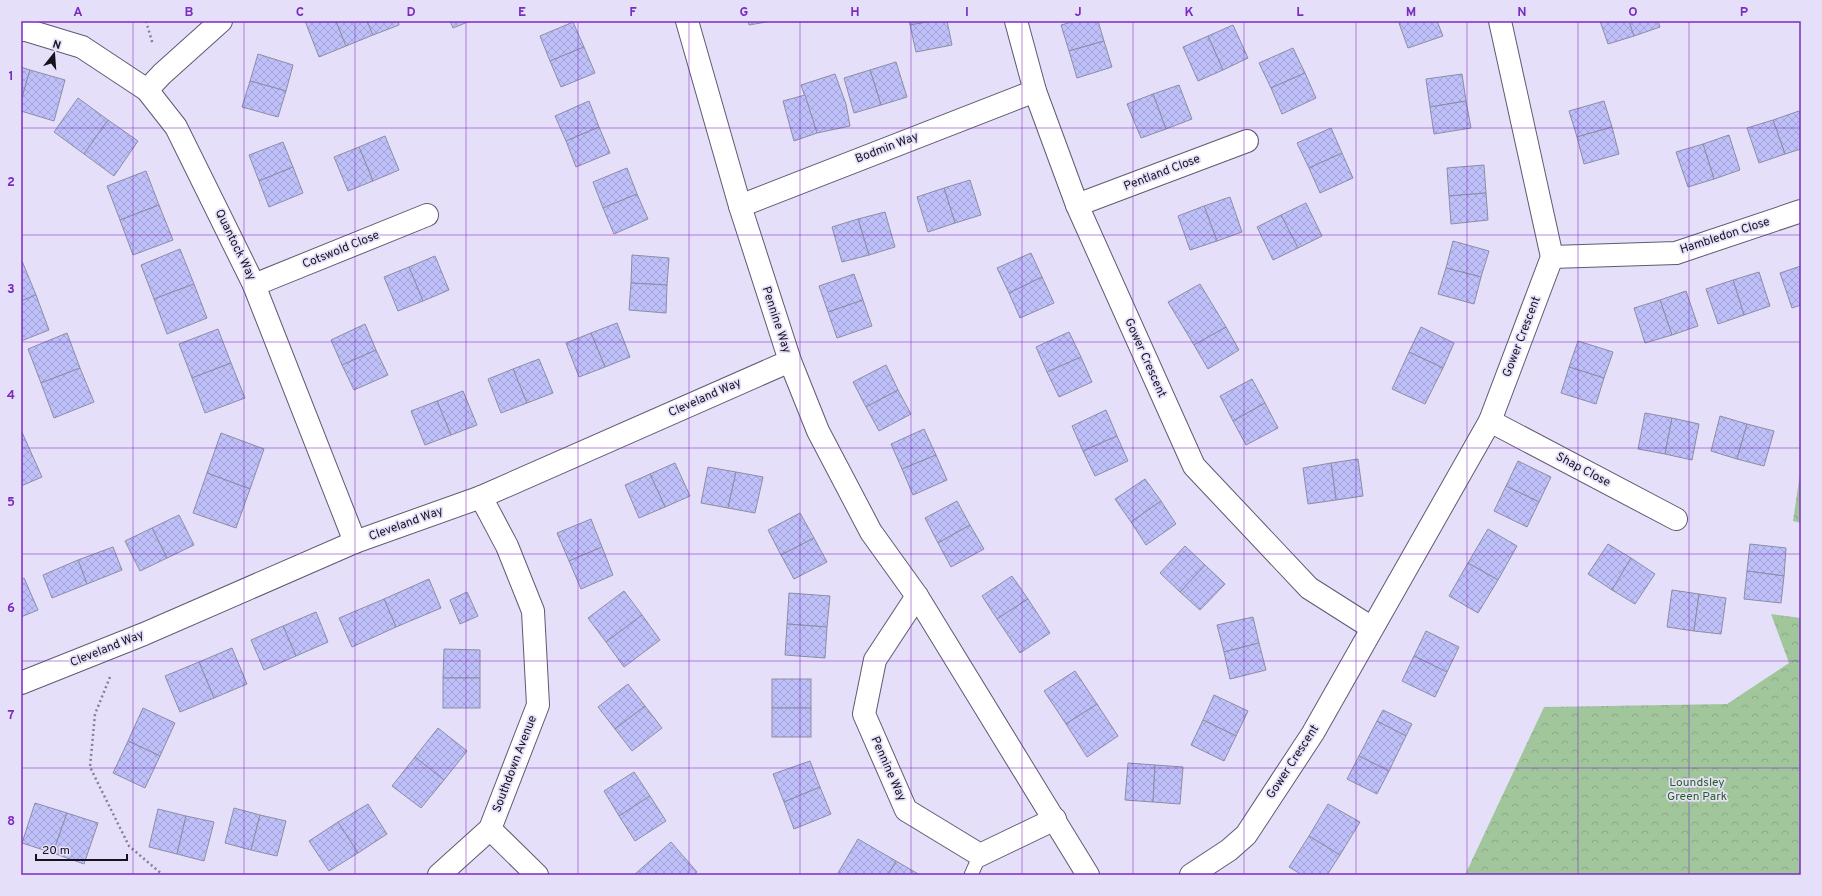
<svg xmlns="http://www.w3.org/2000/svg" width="1822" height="896" font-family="Overpass,sans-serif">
	<defs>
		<pattern id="park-crowns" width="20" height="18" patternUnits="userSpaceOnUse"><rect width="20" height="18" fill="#a2c69c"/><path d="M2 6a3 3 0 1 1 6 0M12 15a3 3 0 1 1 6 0" fill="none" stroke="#8ba986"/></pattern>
		<pattern id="building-cross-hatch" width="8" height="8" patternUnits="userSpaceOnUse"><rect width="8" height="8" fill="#bfc0fa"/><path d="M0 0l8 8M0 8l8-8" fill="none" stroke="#a3a4d6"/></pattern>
	</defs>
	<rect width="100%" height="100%" fill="#e6dffa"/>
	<g fill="url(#park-crowns)">
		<polygon points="1801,467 1801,523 1793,521"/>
		<polygon points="1771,614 1801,618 1801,875 1465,875 1544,707 1727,704 1789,663"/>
	</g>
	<g fill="url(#building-cross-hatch)" stroke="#8c8da5">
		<polygon points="305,21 336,21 346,46 319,57"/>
		<polygon points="336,21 367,21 373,35 346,46"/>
		<polygon points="367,21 398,21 399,25 373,35"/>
		<polygon points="450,21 470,21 453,28"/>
		<polygon points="748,21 772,21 749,25"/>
		<polygon points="909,21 933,21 910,25"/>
		<polygon points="933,21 947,21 952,45 916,52 910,25"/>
		<polygon points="1075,21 1098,21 1104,41 1069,51 1061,25"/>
		<polygon points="1403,21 1437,21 1443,36 1408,48 1399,23"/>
		<polygon points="1600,21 1629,21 1634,36 1608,44"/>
		<polygon points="1629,21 1658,21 1660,27 1634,36"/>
		<polygon points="573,22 584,47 550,61 540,36"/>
		<polygon points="1233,25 1248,58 1223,70 1208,36"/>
		<polygon points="1208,36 1223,70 1198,81 1183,47"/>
		<polygon points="1104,41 1112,67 1077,78 1069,51"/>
		<polygon points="584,47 595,73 561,87 550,61"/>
		<polygon points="1293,48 1305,73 1271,88 1259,63"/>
		<polygon points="258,54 293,65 286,91 250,81"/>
		<polygon points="896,62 907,97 881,105 870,70"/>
		<polygon points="21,67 30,70 21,101"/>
		<polygon points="30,70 65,80 54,121 21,111 21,101"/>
		<polygon points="870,70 881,105 854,113 844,78"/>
		<polygon points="1305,73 1316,98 1282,114 1271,88"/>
		<polygon points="835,74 846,104 850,126 817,133 801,85"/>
		<polygon points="1462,74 1466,101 1430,107 1426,79"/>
		<polygon points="250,81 286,91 278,117 242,107"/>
		<polygon points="1179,85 1192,119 1166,129 1153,94"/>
		<polygon points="1153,94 1166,129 1141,138 1127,104"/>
		<polygon points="805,95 817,133 794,141 783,101"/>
		<polygon points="78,98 108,120 84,154 54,132"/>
		<polygon points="589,101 599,127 566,141 555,116"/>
		<polygon points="1466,101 1471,128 1434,134 1430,107"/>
		<polygon points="1604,101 1612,127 1577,137 1569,111"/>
		<polygon points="1799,111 1801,116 1801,149 1785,154 1773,120"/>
		<polygon points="108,120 138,141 114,176 84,154"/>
		<polygon points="1773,120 1785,154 1759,163 1747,128"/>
		<polygon points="599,127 610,153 576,167 566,141"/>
		<polygon points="1612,127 1619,154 1584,164 1577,137"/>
		<polygon points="1331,128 1342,153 1309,168 1297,143"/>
		<polygon points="1729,135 1740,170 1714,179 1703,144"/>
		<polygon points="385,136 399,170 373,181 359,147"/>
		<polygon points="283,142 293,167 259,181 249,155"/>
		<polygon points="1703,144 1714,179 1688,187 1676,152"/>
		<polygon points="359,147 373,181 348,191 334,157"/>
		<polygon points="1342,153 1353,178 1320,193 1309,168"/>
		<polygon points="1484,165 1486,193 1449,196 1447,168"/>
		<polygon points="293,167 303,193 269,207 259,181"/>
		<polygon points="627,168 637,194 603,208 593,182"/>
		<polygon points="146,171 159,205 120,220 107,186"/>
		<polygon points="970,180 981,215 955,223 944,188"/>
		<polygon points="944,188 955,223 928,232 917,197"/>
		<polygon points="1486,193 1488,220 1451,224 1449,196"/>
		<polygon points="637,194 648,219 614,234 603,208"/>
		<polygon points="1230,197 1242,232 1217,241 1204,206"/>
		<polygon points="1306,203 1322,236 1298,248 1281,215"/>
		<polygon points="159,205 173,240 133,255 120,220"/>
		<polygon points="1204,206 1217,241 1190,250 1178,216"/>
		<polygon points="885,212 895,247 869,255 858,219"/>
		<polygon points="1281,215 1298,248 1273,260 1257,227"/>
		<polygon points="858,219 869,255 842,262 832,227"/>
		<polygon points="1453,241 1489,251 1481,277 1446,268"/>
		<polygon points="180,249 194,284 154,299 141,265"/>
		<polygon points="1031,253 1042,277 1009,293 997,268"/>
		<polygon points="632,255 669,258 667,285 631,283"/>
		<polygon points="435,256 449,290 423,301 409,267"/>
		<polygon points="22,261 36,295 21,301 21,262"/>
		<polygon points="1801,266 1801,305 1792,308 1780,273"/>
		<polygon points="409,267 423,301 398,311 384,277"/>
		<polygon points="1446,268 1481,277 1474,304 1438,294"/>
		<polygon points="1759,272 1770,306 1744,315 1733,280"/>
		<polygon points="854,274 863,300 828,312 819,286"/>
		<polygon points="1042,277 1054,303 1020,318 1009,293"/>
		<polygon points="1733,280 1744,315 1718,324 1706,289"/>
		<polygon points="631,283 667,285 666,313 629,310"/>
		<polygon points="194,284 207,318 167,334 154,299"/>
		<polygon points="1200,284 1226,327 1194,345 1168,302"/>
		<polygon points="1686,291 1698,326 1672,335 1660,300"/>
		<polygon points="36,295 49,330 21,341 21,301"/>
		<polygon points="863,300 872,326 837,338 828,312"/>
		<polygon points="1660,300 1672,335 1645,343 1634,308"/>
		<polygon points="617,323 630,357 605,367 591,333"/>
		<polygon points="365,324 376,350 342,365 331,340"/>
		<polygon points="1226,327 1239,350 1208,369 1194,345"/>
		<polygon points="1421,327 1454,343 1443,368 1409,352"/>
		<polygon points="218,329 231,363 192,378 179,344"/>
		<polygon points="1069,332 1081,357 1047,372 1036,347"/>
		<polygon points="67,333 80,368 41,383 28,349"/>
		<polygon points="591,333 605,367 579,377 566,343"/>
		<polygon points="1578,341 1613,352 1604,378 1569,367"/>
		<polygon points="376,350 388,375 354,390 342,365"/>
		<polygon points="1409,352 1443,368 1425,404 1392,389"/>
		<polygon points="1081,357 1092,382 1059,397 1047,372"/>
		<polygon points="539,359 553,393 527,403 513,369"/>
		<polygon points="231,363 245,398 205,413 192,378"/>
		<polygon points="886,365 898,390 866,407 853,382"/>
		<polygon points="1569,367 1604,378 1596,404 1561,393"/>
		<polygon points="80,368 94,402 54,418 41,383"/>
		<polygon points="513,369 527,403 501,413 488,379"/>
		<polygon points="1252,379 1265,403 1233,421 1220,396"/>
		<polygon points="898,390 911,414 879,431 866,407"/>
		<polygon points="463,391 477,425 451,435 437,401"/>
		<polygon points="437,401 451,435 425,445 411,411"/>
		<polygon points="1265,403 1278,428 1246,445 1233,421"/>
		<polygon points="1106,410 1117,436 1083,451 1072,426"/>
		<polygon points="1645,413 1672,418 1665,454 1638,449"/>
		<polygon points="1720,416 1747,424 1737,459 1711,451"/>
		<polygon points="1672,418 1699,424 1692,460 1665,454"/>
		<polygon points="1747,424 1774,431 1764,466 1737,459"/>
		<polygon points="924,429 936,455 902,469 891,444"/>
		<polygon points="21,430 42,477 21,486"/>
		<polygon points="221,433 264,449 250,489 207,473"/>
		<polygon points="1117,436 1128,461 1095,476 1083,451"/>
		<polygon points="936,455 947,480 913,495 902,469"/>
		<polygon points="1358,459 1363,496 1336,500 1331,463"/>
		<polygon points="1518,461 1551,477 1539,502 1506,486"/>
		<polygon points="675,463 690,496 665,507 650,474"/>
		<polygon points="1331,463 1336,500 1308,504 1303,468"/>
		<polygon points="708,467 736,472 728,508 701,503"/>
		<polygon points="736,472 763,477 755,513 728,508"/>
		<polygon points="207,473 250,489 236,528 193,513"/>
		<polygon points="650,474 665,507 639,518 625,485"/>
		<polygon points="1145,479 1161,501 1131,522 1115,499"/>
		<polygon points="1506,486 1539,502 1527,527 1494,511"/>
		<polygon points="957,501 970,525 938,543 925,518"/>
		<polygon points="1161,501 1176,524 1146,545 1131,522"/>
		<polygon points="800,513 814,538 781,555 768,530"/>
		<polygon points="179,515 194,545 167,558 152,528"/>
		<polygon points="591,519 602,547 569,561 557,533"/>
		<polygon points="970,525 984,549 951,567 938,543"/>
		<polygon points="152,528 167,558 140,571 125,541"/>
		<polygon points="1488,529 1517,546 1498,580 1468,563"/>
		<polygon points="814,538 827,562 794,579 781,555"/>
		<polygon points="1608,544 1631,558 1612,590 1588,574"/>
		<polygon points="1750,544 1786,548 1784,576 1747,571"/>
		<polygon points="1185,546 1205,565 1180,592 1160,573"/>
		<polygon points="113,547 122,570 87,584 78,560"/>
		<polygon points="602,547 613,575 581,589 569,561"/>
		<polygon points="1631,558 1655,574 1635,604 1612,590"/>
		<polygon points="78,560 87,584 52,598 43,575"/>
		<polygon points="1468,563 1498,580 1478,613 1449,596"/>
		<polygon points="1205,565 1225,584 1200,610 1180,592"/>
		<polygon points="1747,571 1784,576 1781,603 1744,599"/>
		<polygon points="1012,576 1028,599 997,619 982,596"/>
		<polygon points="24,578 38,610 21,617 21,580"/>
		<polygon points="429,579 441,608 396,627 384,599"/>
		<polygon points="1672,590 1699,594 1694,631 1667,627"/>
		<polygon points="624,591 642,615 606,642 588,618"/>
		<polygon points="467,592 478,616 460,624 450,600"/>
		<polygon points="789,593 830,596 827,627 787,624"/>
		<polygon points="1699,594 1726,598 1721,634 1694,631"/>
		<polygon points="384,599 396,627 352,647 339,618"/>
		<polygon points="1028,599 1050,633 1020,653 997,619"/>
		<polygon points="316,612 328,642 296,656 283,626"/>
		<polygon points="642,615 660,640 624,667 606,642"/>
		<polygon points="1253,617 1259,643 1224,652 1217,625"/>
		<polygon points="787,624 827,627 825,658 785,655"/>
		<polygon points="283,626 296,656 264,670 251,640"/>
		<polygon points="1426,631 1459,647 1447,672 1414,656"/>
		<polygon points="1259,643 1266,670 1230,679 1224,652"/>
		<polygon points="232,648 247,684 214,698 199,662"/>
		<polygon points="444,649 480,650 480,678 443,678"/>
		<polygon points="1414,656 1447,672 1435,697 1402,681"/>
		<polygon points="199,662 214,698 180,712 165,676"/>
		<polygon points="1075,671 1097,704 1066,724 1044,691"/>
		<rect x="443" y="678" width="37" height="30"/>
		<rect x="772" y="679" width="39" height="29"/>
		<polygon points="628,684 645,706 615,729 598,707"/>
		<polygon points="1214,695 1248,711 1236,736 1203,720"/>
		<polygon points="1097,704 1118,736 1087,757 1066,724"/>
		<polygon points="645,706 662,728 632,751 615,729"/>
		<polygon points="143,708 175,723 160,756 128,741"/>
		<rect x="772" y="708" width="39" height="29"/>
		<polygon points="1383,710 1412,724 1406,736 1377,721"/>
		<polygon points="1203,720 1236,736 1224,761 1191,745"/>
		<polygon points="1377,721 1406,736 1389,771 1359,756"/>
		<polygon points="438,728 467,751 444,780 415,757"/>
		<polygon points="128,741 160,756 145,788 113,773"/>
		<polygon points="1359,756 1389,771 1377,794 1347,779"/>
		<polygon points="415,757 444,780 421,808 392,786"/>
		<polygon points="810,761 820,787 784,802 773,774"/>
		<polygon points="1128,763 1155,765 1153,802 1125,800"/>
		<polygon points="1155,765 1183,767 1180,804 1153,802"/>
		<polygon points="634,772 650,796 619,816 604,791"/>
		<polygon points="820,787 831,814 794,829 784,802"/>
		<polygon points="650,796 666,821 635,841 619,816"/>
		<polygon points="35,803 67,813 53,853 22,843"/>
		<polygon points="368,804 387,834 358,853 338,822"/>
		<polygon points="1328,804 1360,822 1340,855 1309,836"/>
		<polygon points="234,808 260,815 251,850 225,843"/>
		<polygon points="158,809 186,816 177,854 149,847"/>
		<polygon points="67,813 98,823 84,864 53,853"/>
		<polygon points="260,815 286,821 277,856 251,850"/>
		<polygon points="186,816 214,822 204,861 177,854"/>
		<polygon points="338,822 358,853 329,871 309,841"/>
		<polygon points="1309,836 1340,855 1327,875 1302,875 1289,867"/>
		<polygon points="858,839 896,861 888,875 841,875 838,873"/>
		<polygon points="671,842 697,872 693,875 634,875"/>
		<polygon points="896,861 920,875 888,875"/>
	</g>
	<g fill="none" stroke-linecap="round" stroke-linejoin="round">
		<defs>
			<polyline id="lane" points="971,875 980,855"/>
			<g id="street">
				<polyline points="1016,21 1035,91 1077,205 1194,466 1309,588 1372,628"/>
				<polyline points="21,30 26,30 82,47 147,90 176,127 254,285 355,542"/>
				<polyline points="147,90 162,74 221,21"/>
				<polyline points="1077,205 1247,141"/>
				<polyline points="740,206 1035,91"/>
				<polyline points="1552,257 1676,253 1801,211"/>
				<polyline points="254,285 427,215"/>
				<polyline points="1490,421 1676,519"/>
				<polyline points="917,596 875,660 864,714 906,810 980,855 1055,819"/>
				<polyline points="21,683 144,634 355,542 481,497 790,361"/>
				<polyline points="490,829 537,875"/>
				<polyline points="439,875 490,829 538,705 533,611 507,546 481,497"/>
				<polyline points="1191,875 1229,850 1246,835 1313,733 1490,421 1552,257 1500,21"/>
			</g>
			<polyline id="secondary" points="687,21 740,206 790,361 818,431 871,532 917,596 1088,875"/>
		</defs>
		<use href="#lane" stroke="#605a71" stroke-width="15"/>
		<use href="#street" stroke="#605a71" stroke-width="24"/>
		<use href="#secondary" stroke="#605a71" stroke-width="24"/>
		<g stroke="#847f92" stroke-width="2.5" stroke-dasharray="2 3" stroke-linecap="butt">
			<polyline points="146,21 153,45"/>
			<polyline points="110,677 95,714 90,767 129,846 163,875"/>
		</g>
		<use href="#lane" stroke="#fff" stroke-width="13"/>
		<use href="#street" stroke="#fff" stroke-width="22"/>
		<use href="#secondary" stroke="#fff" stroke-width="22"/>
	</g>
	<path fill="none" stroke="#7b2cbf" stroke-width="1" stroke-opacity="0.55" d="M 133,21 L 133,875M 244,21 L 244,875M 355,21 L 355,875M 466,21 L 466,875M 578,21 L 578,875M 689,21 L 689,875M 800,21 L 800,875M 911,21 L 911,875M 1022,21 L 1022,875M 1133,21 L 1133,875M 1244,21 L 1244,875M 1356,21 L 1356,875M 1467,21 L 1467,875M 1578,21 L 1578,875M 1689,21 L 1689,875M 21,128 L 1801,128M 21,235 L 1801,235M 21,342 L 1801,342M 21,448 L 1801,448M 21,554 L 1801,554M 21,661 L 1801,661M 21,768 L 1801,768"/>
	<g text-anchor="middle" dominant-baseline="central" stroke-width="3.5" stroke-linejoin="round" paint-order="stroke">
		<g font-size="12" fill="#16131d" stroke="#e6dffa">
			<text transform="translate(887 148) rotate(-21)">Bodmin Way</text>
			<text transform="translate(1162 173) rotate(-21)">Pentland Close</text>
			<text transform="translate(1725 236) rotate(-18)">Hambledon Close</text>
			<text transform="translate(235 245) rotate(64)">Quantock Way</text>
			<text transform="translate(341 250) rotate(-22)">Cotswold Close</text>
			<text transform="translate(776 320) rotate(72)">Pennine Way</text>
			<text transform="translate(1522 337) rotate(-69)">Gower Crescent</text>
			<text transform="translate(1145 358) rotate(66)">Gower Crescent</text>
			<text transform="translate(705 398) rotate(-24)">Cleveland Way</text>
			<text transform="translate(1583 470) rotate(28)">Shap Close</text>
			<text transform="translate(406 524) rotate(-20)">Cleveland Way</text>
			<text transform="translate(107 649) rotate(-22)">Cleveland Way</text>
			<text transform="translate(1293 762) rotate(-57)">Gower Crescent</text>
			<text transform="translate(515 764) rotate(-69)">Southdown Avenue</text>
			<text transform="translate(888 769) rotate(66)">Pennine Way</text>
		</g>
		<g font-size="12" fill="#296021" stroke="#e6dffa">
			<text x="1697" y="783">Loundsley<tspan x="1697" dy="14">Green Park</tspan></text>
		</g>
	</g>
	<rect width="1822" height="896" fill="none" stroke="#e6dffa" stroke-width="44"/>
	<g transform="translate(54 54) rotate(17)" stroke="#e6dffa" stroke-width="3" paint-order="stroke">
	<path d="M0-3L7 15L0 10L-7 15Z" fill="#16131d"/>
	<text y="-6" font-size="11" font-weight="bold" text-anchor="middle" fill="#16131d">N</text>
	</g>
	<path d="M36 854v6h91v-6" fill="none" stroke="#16131d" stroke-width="2"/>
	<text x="42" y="854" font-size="12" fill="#16131d" stroke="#e6dffa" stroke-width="3" paint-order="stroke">20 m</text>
	<rect x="22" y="22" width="1778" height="852" fill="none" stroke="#7b2cbf" stroke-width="1.5"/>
	<g font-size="13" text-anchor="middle" font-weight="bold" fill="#7b2cbf">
		<text x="78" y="16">A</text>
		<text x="189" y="16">B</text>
		<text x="300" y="16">C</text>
		<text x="411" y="16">D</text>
		<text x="522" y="16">E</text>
		<text x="633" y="16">F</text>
		<text x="744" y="16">G</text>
		<text x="855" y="16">H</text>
		<text x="967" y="16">I</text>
		<text x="1078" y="16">J</text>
		<text x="1189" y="16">K</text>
		<text x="1300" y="16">L</text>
		<text x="1411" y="16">M</text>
		<text x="1522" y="16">N</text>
		<text x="1633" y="16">O</text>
		<text x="1744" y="16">P</text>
		<text x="11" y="80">1</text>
		<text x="11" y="186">2</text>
		<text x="11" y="293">3</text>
		<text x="11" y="399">4</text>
		<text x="11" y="506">5</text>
		<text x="11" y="612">6</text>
		<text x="11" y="719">7</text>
		<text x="11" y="825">8</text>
	</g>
</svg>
